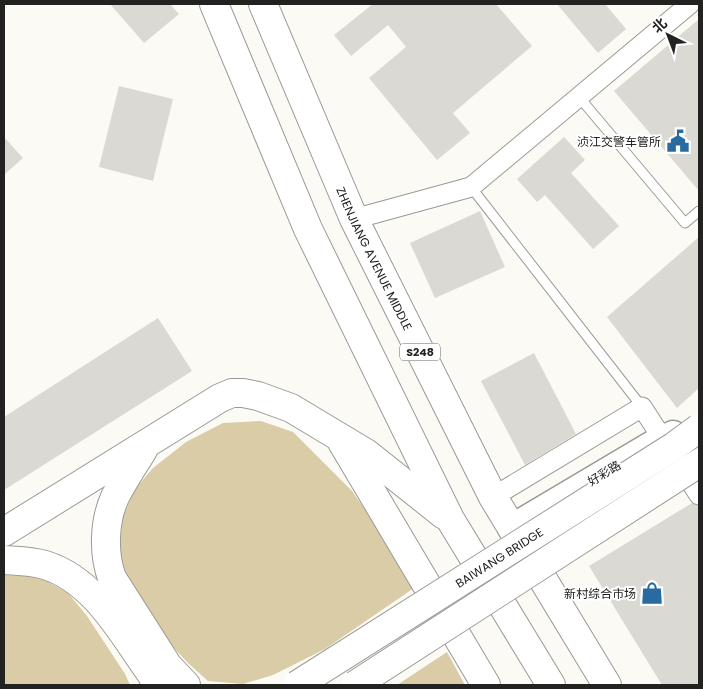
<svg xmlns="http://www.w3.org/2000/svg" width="703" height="689" font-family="Poppins,'Noto Sans SC',sans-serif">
	<rect width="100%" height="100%" fill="#fcfaf4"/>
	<g fill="#dacca7">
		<polygon points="261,421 293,432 352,491 371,518 414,588 325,649 273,675 243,684 208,681 189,664 172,646 117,567 123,517 135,489 153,468 186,442 223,423"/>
		<polygon points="4,575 39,577 68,593 87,616 125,674 130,685 4,685"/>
		<polygon points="447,652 465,685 397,685"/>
	</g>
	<g fill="#dbd9d4">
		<polygon points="110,4 170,4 179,14 144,43"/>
		<polygon points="373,4 496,4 532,46 453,113 470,133 437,160 369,78 406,47 388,25 351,56 334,35"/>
		<polygon points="557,4 605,4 626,29 598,53"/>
		<polygon points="699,19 699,191 614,91"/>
		<polygon points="119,86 173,99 153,181 99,167"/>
		<polygon points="4,137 23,158 4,175"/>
		<polygon points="564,137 585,160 571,173 619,226 593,249 545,195 537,202 517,179"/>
		<polygon points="480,211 505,267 435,298 410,243"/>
		<polygon points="699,237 699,388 677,408 607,317"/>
		<polygon points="158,318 192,371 4,490 4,417"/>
		<polygon points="534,353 576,434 525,465 481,381"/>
		<polygon points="692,503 699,506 699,685 662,685 589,566"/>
	</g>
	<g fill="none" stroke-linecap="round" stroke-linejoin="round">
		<defs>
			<g id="lane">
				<polyline points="579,97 685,223 699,211"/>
				<polyline points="471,187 642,407"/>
			</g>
			<g id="street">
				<polyline points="354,219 471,187 690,4"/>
				<polyline points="493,497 642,407 699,495"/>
			</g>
			<polyline id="secondary" points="511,528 656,442 673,434"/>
			<g id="primary">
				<polyline points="214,4 308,229 450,519 551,685"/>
				<path id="s1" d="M 263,4 L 354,219 L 493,497 L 607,685"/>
				<polyline points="342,442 486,685"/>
				<path d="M 143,450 C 134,465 123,481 115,497 C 104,521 103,554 112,578 L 168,666 L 186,685"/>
				<polyline points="4,532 220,398 232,393 243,393 258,396 291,408 366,453 444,515"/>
				<path d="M 4,560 C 18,561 32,561 45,565 C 96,581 123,635 152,675 L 156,685"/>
			</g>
		</defs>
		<use href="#lane" stroke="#9b9994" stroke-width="11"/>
		<use href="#street" stroke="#9b9994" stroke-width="21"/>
		<use href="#secondary" stroke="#9b9994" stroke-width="29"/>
		<use href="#primary" stroke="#9b9994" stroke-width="30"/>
		<use href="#lane" stroke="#fff" stroke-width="9"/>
		<use href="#street" stroke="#fff" stroke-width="19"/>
		<use href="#secondary" stroke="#fff" stroke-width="26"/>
		<use href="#primary" stroke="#fff" stroke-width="28"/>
		<defs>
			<g id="primary-bridge">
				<path id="s2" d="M 297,685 L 673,447 L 699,428"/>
				<polyline points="355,685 699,463"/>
			</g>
		</defs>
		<use href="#primary-bridge" stroke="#9b9994" stroke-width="30" stroke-linecap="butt"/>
		<use href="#primary-bridge" stroke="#fff" stroke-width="28"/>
	</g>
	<defs>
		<symbol id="civic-bare" viewBox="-9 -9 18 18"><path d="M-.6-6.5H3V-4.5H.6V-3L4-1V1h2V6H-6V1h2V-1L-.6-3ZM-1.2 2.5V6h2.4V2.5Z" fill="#296aa0" stroke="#fff" stroke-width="2.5" paint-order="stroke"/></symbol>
		<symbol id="shop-bare" viewBox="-9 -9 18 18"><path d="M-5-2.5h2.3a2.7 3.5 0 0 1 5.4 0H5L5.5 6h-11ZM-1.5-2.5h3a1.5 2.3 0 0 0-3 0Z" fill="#296aa0" stroke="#fff" stroke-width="2.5" paint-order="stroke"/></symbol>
	</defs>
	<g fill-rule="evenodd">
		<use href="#civic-bare" x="662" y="125" width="32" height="32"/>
		<use href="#shop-bare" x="636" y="577" width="32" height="32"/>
	</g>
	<g text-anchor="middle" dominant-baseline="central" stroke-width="4" stroke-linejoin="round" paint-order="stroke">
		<rect fill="#fff" stroke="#646463" stroke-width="1" x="400" y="343.5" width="40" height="17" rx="4"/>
		<g font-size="11" font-weight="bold" fill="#222220">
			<text x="420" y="352">S248</text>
		</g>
		<g font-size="12" fill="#222220" stroke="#fff" text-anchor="end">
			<text x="661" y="141">浈江交警车管所</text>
			<text x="636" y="593">新村综合市场</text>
		</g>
		<g font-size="12" fill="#222220" stroke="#fff">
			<text stroke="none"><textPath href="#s1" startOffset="278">ZHENJIANG AVENUE MIDDLE</textPath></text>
			<text transform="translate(604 473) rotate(-31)">好彩路</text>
			<text stroke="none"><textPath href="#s2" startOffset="239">BAIWANG BRIDGE</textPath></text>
		</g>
	</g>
	<rect width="703" height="689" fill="none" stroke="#222220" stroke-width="10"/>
	<g transform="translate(668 35) rotate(318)" stroke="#ffffff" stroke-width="4" paint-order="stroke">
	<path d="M0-4L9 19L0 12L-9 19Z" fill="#222220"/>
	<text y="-8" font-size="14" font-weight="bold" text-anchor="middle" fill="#222220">北</text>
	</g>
</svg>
